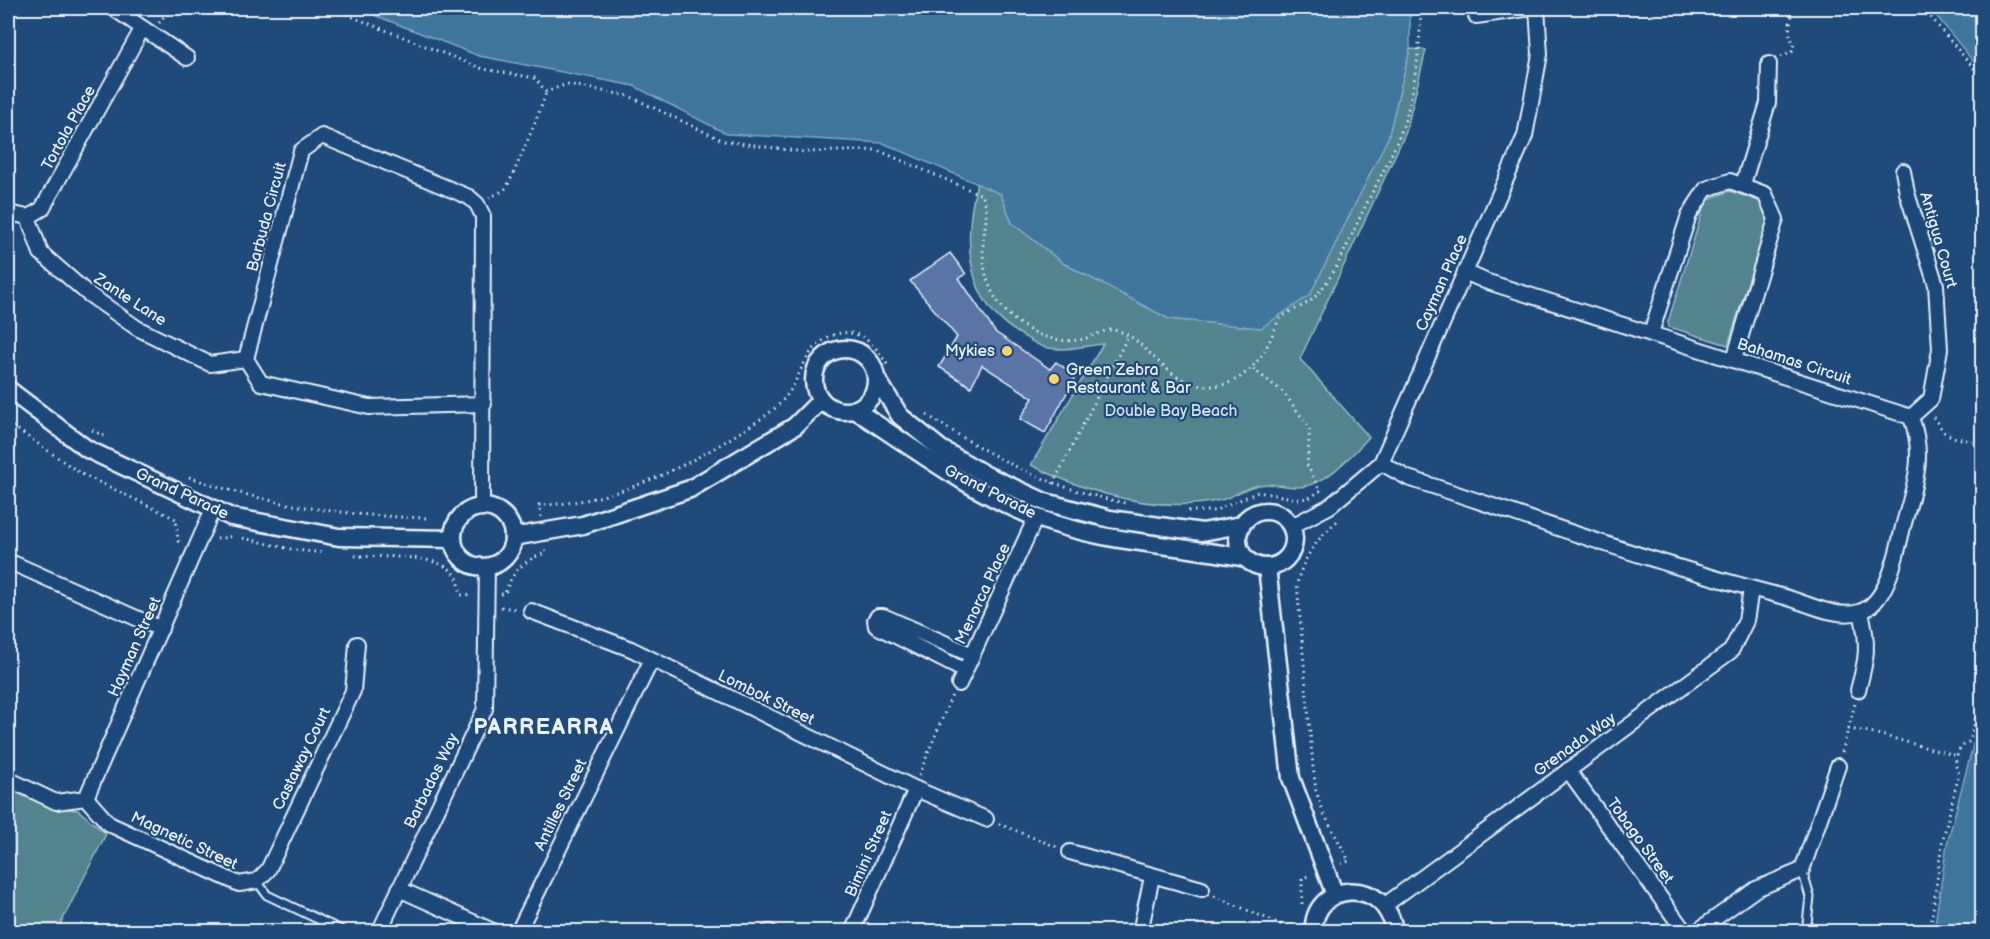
<svg xmlns="http://www.w3.org/2000/svg" width="1990" height="939" font-family="'Balsamiq Sans',sans-serif">
	<rect width="100%" height="100%" fill="#1f4a7a"/>
	<filter id="ink" filterUnits="userSpaceOnUse"><feTurbulence type="fractalNoise" baseFrequency=".0167" numOctaves="2"/><feDisplacementMap in="SourceGraphic" scale="12" xChannelSelector="R" yChannelSelector="G"/><feConvolveMatrix kernelMatrix="1 2 1 2 8 2 1 2 1" color-interpolation-filters="sRGB"/></filter>
	<g filter="url(#ink)">
		<g fill="#52838d" stroke="#9dbac2" stroke-width="1.5">
			<path d="M 1410,49 L 1426,50 L 1406,132 L 1300,359 L 1369,437 C 1352,455 1326,485 1300,487 C 1286,488 1272,482 1259,485 C 1245,487 1234,497 1221,500 C 1157,514 1088,493 1031,465 L 1103,344 C 1084,346 1064,352 1044,347 C 1036,345 1027,338 1020,334 C 964,302 963,239 977,183 L 1001,194 L 1012,223 L 1063,263 L 1169,319 L 1261,328 L 1388,138 Z"/>
			<polygon points="1730,191 1759,201 1769,217 1728,345 1669,327 1668,322 1706,200"/>
			<polygon points="8,789 53,808 78,810 106,834 57,931 8,931"/>
		</g>
		<g fill="#3f759c" stroke="#83a7c1" stroke-width="1.5">
			<polygon points="356,8 1410,8 1410,49 1388,138 1310,295 1261,328 1169,319 1063,263 1012,223 1001,194 883,143 727,134 634,86 479,56"/>
			<polygon points="1930,8 1982,8 1982,72"/>
			<polygon points="1982,711 1982,931 1934,931 1947,844"/>
		</g>
		<polygon fill="#5874a5" stroke="#e8f1f8" stroke-width="1.5" points="950,253 966,274 959,278 995,332 1050,369 1056,362 1076,376 1045,433 1020,419 1033,398 982,365 971,387 939,367 957,337 910,281"/>
		<g fill="none" stroke-linecap="round" stroke-linejoin="round">
			<defs>
				<g id="service">
					<polyline points="1802,870 1810,897 1806,932"/>
					<polyline points="257,881 267,895 343,931"/>
				</g>
				<g id="minor">
					<polyline points="113,8 187,58"/>
					<polyline points="1476,16 1533,8"/>
					<polyline points="1903,171 1907,193 1936,285 1940,349 1931,399 1911,417"/>
					<polyline points="1743,184 1768,103 1769,64"/>
					<polyline points="8,213 28,217 42,209 142,29"/>
					<polyline points="28,217 41,253 87,293 137,328 210,364 246,359"/>
					<polyline points="1465,272 1485,281 1911,417"/>
					<polyline points="1651,333 1689,215 1706,189 1730,181 1765,194 1776,219 1734,359"/>
					<path d="M 1381,463 L 1408,478 C 1533,518 1657,565 1785,597 C 1807,603 1836,619 1859,612 C 1888,604 1897,552 1903,527 C 1914,485 1926,459 1911,417"/>
					<polyline points="482,506 483,216 477,204 469,197 322,136 301,151 246,359 261,383 369,407 484,404"/>
					<polyline points="1292,526 1330,506 1381,463 1525,136 1540,54 1537,8"/>
					<polyline points="8,561 161,629"/>
					<polyline points="531,611 631,649 916,789 986,819"/>
					<polyline points="965,671 876,626 875,620 878,616 883,616 972,655"/>
					<polyline points="959,684 1036,517"/>
					<path d="M 1858,690 C 1867,658 1869,645 1861,612"/>
					<polyline points="1568,770 1685,932"/>
					<polyline points="8,779 56,802 86,798 109,824 239,884 257,881 268,870 353,691 357,644"/>
					<polyline points="86,798 213,509"/>
					<polyline points="1070,852 1202,889"/>
					<polyline points="399,889 495,932"/>
					<polyline points="1385,905 1731,651 1746,621 1751,589"/>
					<polyline points="379,932 485,709 487,566"/>
					<polyline points="518,932 651,661"/>
					<polyline points="768,932 770,932"/>
					<polyline points="852,932 916,789"/>
					<polyline points="1140,932 1152,877"/>
					<polyline points="1696,932 1756,889 1802,870 1838,766"/>
				</g>
				<g id="tertiary">
					<circle cx="845" cy="380" r="31"/>
					<polyline points="877,379 900,416 941,449 986,475 1045,502 1110,519 1202,532 1241,525"/>
					<polyline points="8,389 87,449 231,517 339,537 453,539"/>
					<path d="M 855,410 C 914,448 969,491 1035,517 C 1102,543 1176,544 1245,558"/>
					<circle cx="483" cy="537" r="30"/>
					<circle cx="1266" cy="539" r="28"/>
					<polyline points="513,537 583,525 690,489 795,426 821,400"/>
					<polyline points="1267,567 1291,778 1335,895"/>
					<path d="M 1314,932 C 1311,881 1388,875 1394,932"/>
				</g>
			</defs>
			<use href="#service" stroke="#e8f1f8" stroke-width="11"/>
			<use href="#minor" stroke="#e8f1f8" stroke-width="18"/>
			<use href="#tertiary" stroke="#e8f1f8" stroke-width="21"/>
			<g stroke="#e8f1f8" stroke-width="3" stroke-dasharray="1.5 4.5" stroke-linecap="butt">
				<path d="M 330,8 L 483,69 L 535,78 L 546,92 L 567,84 L 629,96 L 724,141 L 804,152 L 877,150 L 982,195 C 989,210 986,219 984,234 C 981,261 985,286 1002,307 C 1020,330 1054,346 1083,339 C 1091,337 1105,329 1113,330 C 1145,333 1162,385 1209,386 C 1238,387 1259,364 1270,340 C 1273,334 1276,324 1280,319 C 1288,310 1305,307 1314,298 C 1336,274 1348,243 1361,215 C 1376,184 1395,152 1405,120 C 1416,83 1420,45 1421,8"/>
				<polyline points="1923,8 1982,78"/>
				<polyline points="159,23 170,8"/>
				<path d="M 1781,57 L 1792,52 L 1794,44 C 1786,31 1790,21 1795,8"/>
				<path d="M 489,198 C 494,195 502,192 506,188 C 510,184 546,98 546,92"/>
				<polyline points="1253,369 1283,392 1310,428 1307,465 1320,491"/>
				<path d="M 927,415 C 996,459 1044,486 1125,503"/>
				<polyline points="1933,417 1944,432 1953,437 1982,444"/>
				<polyline points="8,423 80,473 176,519 178,541 183,544"/>
				<polyline points="92,430 108,438"/>
				<path d="M 189,477 C 267,505 345,516 427,518"/>
				<polyline points="1053,484 1128,336"/>
				<polyline points="1188,511 1214,511 1258,492 1298,499 1309,498 1320,491 1323,495"/>
				<path d="M 541,517 L 539,505 C 610,504 681,470 739,433 C 754,423 771,414 783,400 C 802,379 802,349 831,336 C 858,325 875,344 888,366"/>
				<polyline points="243,538 295,550 325,553"/>
				<polyline points="217,539 234,536"/>
				<path d="M 355,556 C 381,558 441,552 456,576 C 459,581 460,589 461,595 L 473,595"/>
				<path d="M 501,594 L 505,594 C 511,572 525,559 546,553 L 545,547"/>
				<polyline points="501,607 517,609"/>
				<polyline points="1848,729 1870,732 1957,756"/>
				<polyline points="1842,752 1855,704"/>
				<polyline points="919,775 952,695"/>
				<path d="M 1322,808 L 1316,791 L 1313,766 L 1297,584 C 1303,557 1319,536 1340,519"/>
				<polyline points="1324,814 1349,861 1340,864"/>
				<polyline points="999,824 1057,847"/>
				<polyline points="1214,896 1294,930"/>
				<polyline points="1302,904 1302,878 1311,875"/>
				<polyline points="1294,932 1297,922"/>
				<polyline points="1930,932 1942,843 1959,774 1955,764 1957,756 1960,748 1970,741 1982,693"/>
			</g>
			<use href="#service" stroke="#1f4a7a" stroke-width="7"/>
			<use href="#minor" stroke="#1f4a7a" stroke-width="14"/>
			<use href="#tertiary" stroke="#1f4a7a" stroke-width="16"/>
		</g>
	</g>
	<g fill="#ffd166" stroke="#1f4a7a" stroke-width="2">
		<circle cx="1007" cy="351" r="6"/>
		<circle cx="1054" cy="379" r="6"/>
	</g>
	<g text-anchor="middle" dominant-baseline="central" stroke-width="4.5" stroke-linejoin="round" paint-order="stroke">
		<g font-size="16" fill="#e8f1f8" stroke="#1f4a7a">
			<text transform="translate(69 128) rotate(-61)">Tortola Place</text>
			<text transform="translate(267 217) rotate(-75)">Barbuda Circuit</text>
			<text transform="translate(1938 240) rotate(74)">Antigua Court</text>
			<text transform="translate(1442 283) rotate(-66)">Cayman Place</text>
			<text transform="translate(130 300) rotate(33)">Zante Lane</text>
			<text transform="translate(1794 362) rotate(18)">Bahamas Circuit</text>
			<text transform="translate(990 492) rotate(27)">Grand Parade</text>
			<text transform="translate(182 494) rotate(25)">Grand Parade</text>
			<text transform="translate(983 594) rotate(-65)">Menorca Place</text>
			<text transform="translate(135 647) rotate(-66)">Hayman Street</text>
			<text transform="translate(766 698) rotate(26)">Lombok Street</text>
			<text transform="translate(1575 745) rotate(-36)">Grenada Way</text>
			<text transform="translate(302 759) rotate(-64)">Castaway Court</text>
			<text transform="translate(432 781) rotate(-64)">Barbados Way</text>
			<text transform="translate(561 805) rotate(-64)">Antilles Street</text>
			<text transform="translate(184 841) rotate(25)">Magnetic Street</text>
			<text transform="translate(1640 841) rotate(54)">Tobago Street</text>
			<text transform="translate(869 854) rotate(-66)">Bimini Street</text>
		</g>
		<g font-size="16" fill="#e8f1f8" stroke="#1f4a7a" text-anchor="end">
			<text x="995" y="351">Mykies</text>
			<text x="1066" y="370" text-anchor="start">Green Zebra<tspan x="1066" dy="18">Restaurant &amp; Bar</tspan></text>
		</g>
		<g font-size="16" fill="#d2e0e8" stroke="#1f4a7a">
			<text x="1171" y="411">Double Bay Beach</text>
		</g>
		<g font-size="22" font-weight="bold" letter-spacing="1.5" fill="#e8f1f8" stroke="#1f4a7a">
			<text x="544" y="727">PARREARRA</text>
		</g>
	</g>
	<rect width="1990" height="939" fill="none" stroke="#1f4a7a" stroke-width="30"/>
	<rect x="15" y="15" width="1960" height="909" fill="none" stroke="#e8f1f8" stroke-width="2" filter="url(#ink)"/>
</svg>
